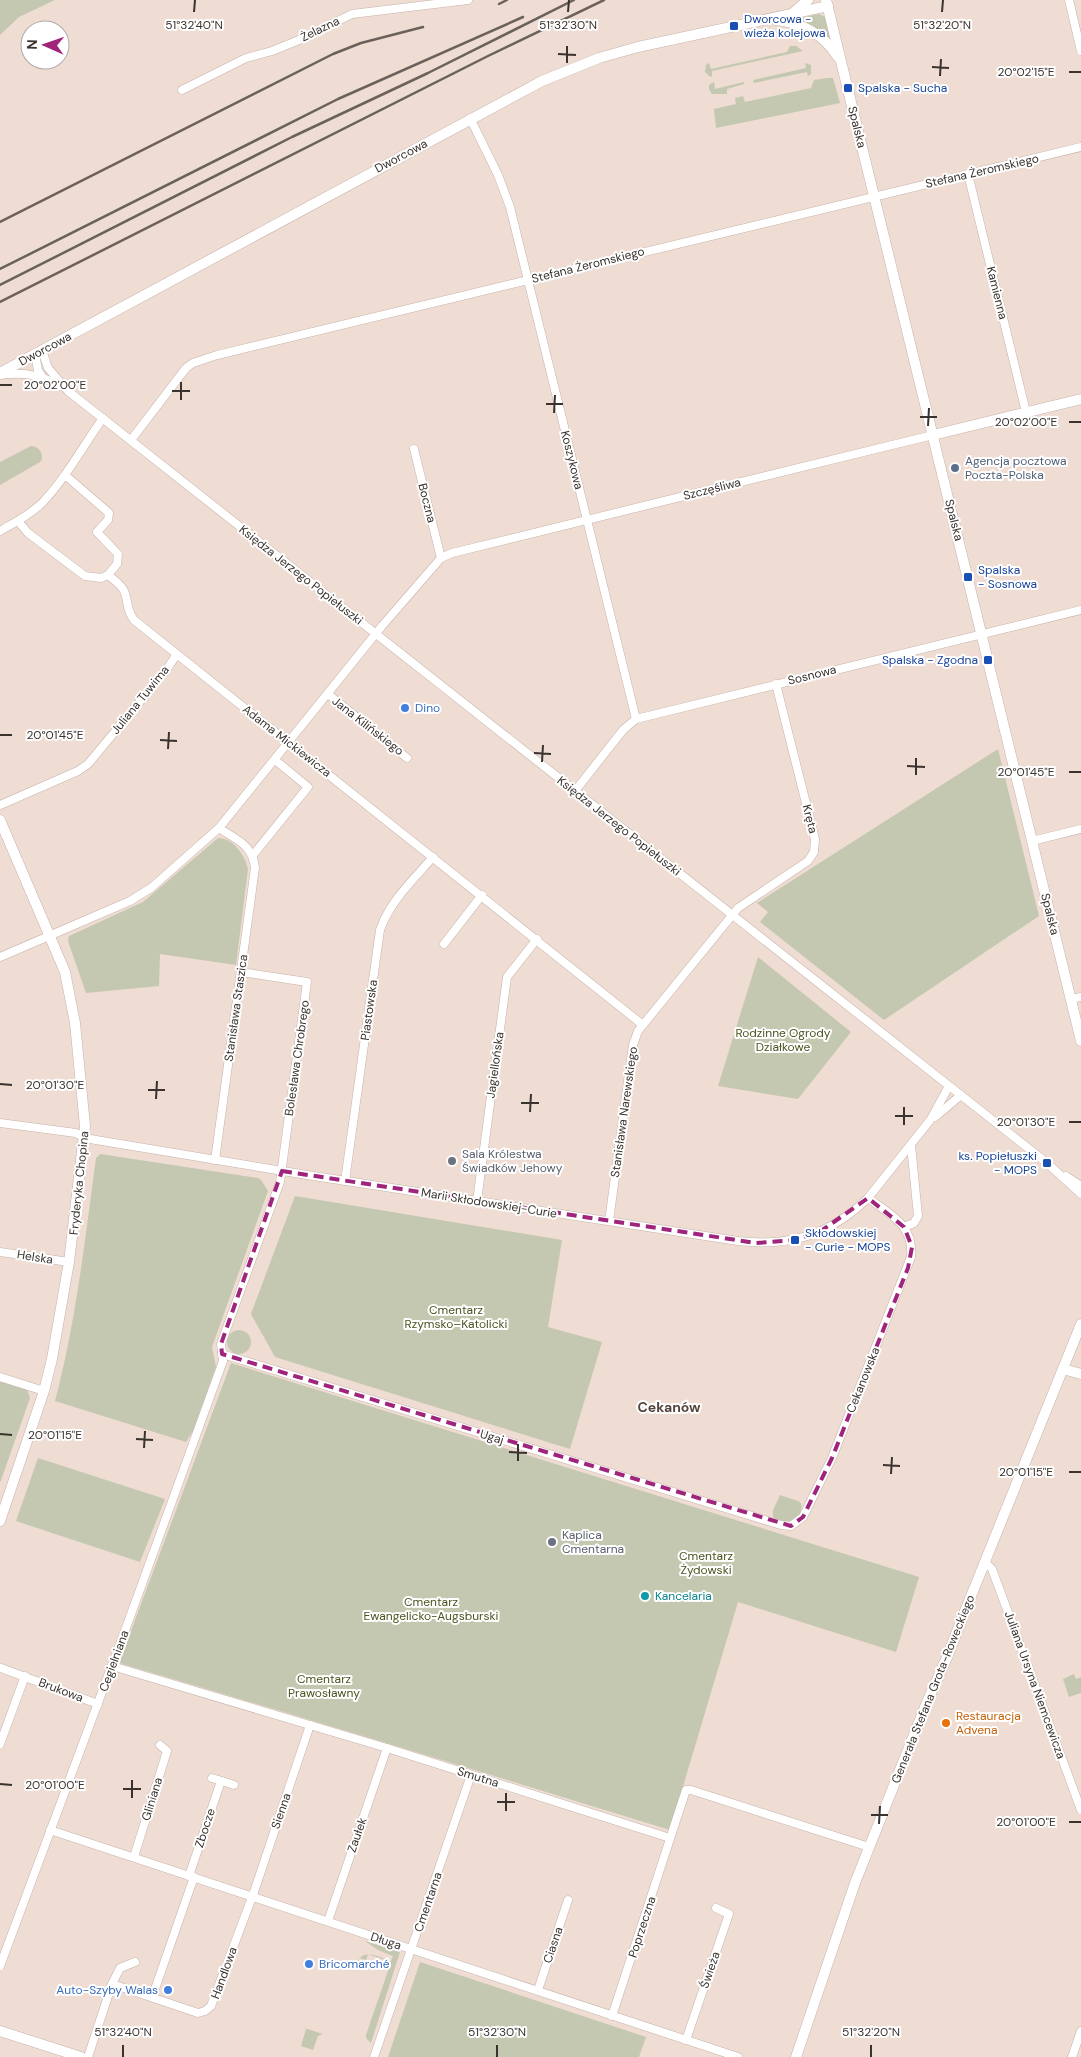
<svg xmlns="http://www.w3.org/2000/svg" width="1081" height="2057" font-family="'DM Sans',sans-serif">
	<rect width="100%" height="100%" fill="#efdcd3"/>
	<g fill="#c4c8b1">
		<polygon points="0,0 55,0 19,17 0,35"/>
		<polygon points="819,14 825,17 830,36 828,38 798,20 801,18"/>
		<polygon points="790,46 796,46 803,51 712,71 712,77 709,76 705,72 706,65 709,63 711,69 787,52"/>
		<polygon points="805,63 811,65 811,74 808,76 807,72 754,83 753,80 806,68"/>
		<polygon points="827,78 833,78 840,103 716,128 714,109 736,104 735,98 743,96 745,102 811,88 814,80"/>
		<polygon points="714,82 715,89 744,82 744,84 727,89 727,94 712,94 709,89 709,85"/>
		<path d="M 31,446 C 39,447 42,451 42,459 L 40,462 L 0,485 L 0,462 Z"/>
		<polygon points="998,749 1039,916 884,1020 760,922 768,912 757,903"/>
		<path d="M 218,838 C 234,838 245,856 248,869 L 236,965 L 160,954 L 159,986 L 86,993 L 68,941 L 69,936 L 143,902 Z"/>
		<polygon points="758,957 851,1032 798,1099 718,1086"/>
		<path d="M 100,1154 L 258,1178 L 261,1180 L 268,1191 L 212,1347 L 216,1367 L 193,1431 L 186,1442 L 55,1401 C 76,1322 85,1239 96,1158 Z"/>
		<polygon points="295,1196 562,1240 548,1327 602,1342 570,1449 275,1357 251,1314"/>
		<circle cx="239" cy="1342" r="12"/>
		<path d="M 231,1363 L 919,1577 L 896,1652 L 738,1602 L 670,1830 C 488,1774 303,1717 119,1663 Z"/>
		<polygon points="0,1380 27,1389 30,1398 0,1483"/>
		<polygon points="38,1458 165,1499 140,1562 16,1521"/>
		<path d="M 780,1495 L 798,1501 L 801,1503 C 804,1521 785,1526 773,1517 L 773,1510 Z"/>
		<polygon points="1074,1674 1076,1679 1081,1677 1081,1693 1069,1697 1063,1679"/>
		<path d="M 365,1941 L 400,1952 L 371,2043 L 366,2038 L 366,2035 L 391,1962 L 368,1954 L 366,1960 L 360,1958 L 355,1967 C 362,1946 376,1956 391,1961 L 393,1956 L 378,1950 Z"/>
		<polygon points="420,1962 646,2037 639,2057 388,2057"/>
		<polygon points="301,2027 323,2034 318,2036 313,2050 301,2046 306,2029"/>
	</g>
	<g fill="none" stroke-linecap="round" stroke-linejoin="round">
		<defs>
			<g id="street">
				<polyline points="1069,0 1081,51"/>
				<polyline points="182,90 246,58 272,51 299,40 352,14 468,0"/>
				<polyline points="470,118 498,175 510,207 636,719"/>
				<polyline points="968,174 1026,412"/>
				<polyline points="42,350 48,368 68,391 1047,1163 1081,1194"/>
				<polyline points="35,354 38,370 43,378"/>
				<path d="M 0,375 C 22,372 40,374 60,386"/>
				<polyline points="131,440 186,368 193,363 217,355 1081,147"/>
				<polyline points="414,449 441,558"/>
				<polyline points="65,475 109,513 108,520 97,532 118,554 117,564 108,575"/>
				<path d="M 18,521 L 28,533 L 85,576 L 101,578 L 108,575 C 113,579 120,584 123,589 C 129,599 125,608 134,620 L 643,1025"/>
				<path d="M 0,531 C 14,523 30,515 42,503 C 66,478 83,446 103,418"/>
				<polyline points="328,694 407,758"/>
				<polyline points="575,791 623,730 636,719 1081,610"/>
				<polyline points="0,805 78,771 88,764 167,669 177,654"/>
				<polyline points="1032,841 1081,829"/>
				<polyline points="253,855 308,787 275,760"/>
				<polyline points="444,944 482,895"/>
				<polyline points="0,957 130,901 151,888 219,828 382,626 441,558 452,553 933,435"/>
				<polyline points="1071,999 1081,997"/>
				<polyline points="935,1117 961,1095"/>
				<path d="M 0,1123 L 76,1133 L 85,1138 L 96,1140 L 307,1175 L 738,1241 C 790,1247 830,1235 868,1198 L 931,1119 L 949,1086"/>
				<path d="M 215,1160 L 255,868 C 252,844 238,841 219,828"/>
				<polyline points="1066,1176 1081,1186"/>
				<path d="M 345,1181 L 380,930 C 390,901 414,879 433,857"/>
				<polyline points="477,1201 507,977 537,939"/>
				<polyline points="609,1221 633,1045 638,1031 738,908 808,861 814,852 815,839 776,684"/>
				<polyline points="904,1227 914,1223 918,1216 911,1145"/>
				<polyline points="0,1252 69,1262"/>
				<path d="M 222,1354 L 781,1525 L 791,1526 L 803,1517 L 832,1458 L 911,1257 C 914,1225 891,1215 868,1198"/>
				<polyline points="0,1377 44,1391"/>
				<polyline points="985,1562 992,1569 1081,1810"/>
				<polyline points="112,1666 387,1748 670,1838"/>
				<polyline points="1,1668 98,1704"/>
				<polyline points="0,1744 25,1676"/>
				<polyline points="212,1778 234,1785"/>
				<polyline points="50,1830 738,2057"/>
				<polyline points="134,1857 167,1751 160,1745"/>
				<polyline points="189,1876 221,1781"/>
				<polyline points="328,1921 387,1748"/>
				<polyline points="0,1966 130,1617 223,1361 221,1344 280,1182 307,982 241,972"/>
				<polyline points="112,1984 120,1968 135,1962"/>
				<polyline points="155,1989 194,1877"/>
				<polyline points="538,1990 568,1900"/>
				<polyline points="612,2016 686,1790 691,1790 869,1847"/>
				<polyline points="686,2040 729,1914 716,1908"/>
				<polyline points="88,2057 112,1984 198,2013 205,2011 211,2006 254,1892 310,1725"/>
				<polyline points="374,2057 471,1775"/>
				<polyline points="1072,2057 1081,2031"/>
			</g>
			<g id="secondary">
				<polyline points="826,0 1081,1041"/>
				<polyline points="794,12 808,0"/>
				<path d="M 776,20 C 803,23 823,34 838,57"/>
				<polyline points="0,373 542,81 599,58 638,47 828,6"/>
				<polyline points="933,435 1081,399"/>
				<polyline points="0,820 65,972 75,1023 85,1126 69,1262 52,1359 44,1391 0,1521"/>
				<polyline points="1063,1369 1081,1374"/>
				<polyline points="0,2031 81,2057"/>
				<polyline points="796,2057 855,1883 927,1702 948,1655 963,1616 1081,1324"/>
			</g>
		</defs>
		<use href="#street" stroke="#c6b3ab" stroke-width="9"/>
		<use href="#secondary" stroke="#c6b3ab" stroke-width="11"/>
		<use href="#street" stroke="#fff" stroke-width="8"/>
		<use href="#secondary" stroke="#fff" stroke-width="10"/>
		<g stroke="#6b615b" stroke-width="2.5">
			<polyline points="499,4 507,0"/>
			<polyline points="0,222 333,54 361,43 423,27"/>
			<polyline points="0,269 338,99 523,17"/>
			<polyline points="0,285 292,137 428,73 574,0"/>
			<polyline points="0,302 488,56 604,0"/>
		</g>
	</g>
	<path fill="none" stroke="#9f247b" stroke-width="4" stroke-dasharray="10 6" stroke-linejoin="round" d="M 282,1171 L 756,1243 L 795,1240 L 821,1231 L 868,1198 L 904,1227 L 912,1247 L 908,1268 L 832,1458 L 803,1517 L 791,1526 L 222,1354 L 221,1344 Z"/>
	<path fill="none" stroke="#39322e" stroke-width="2" d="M 194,12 L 195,0M 568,12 L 569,0M 942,12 L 943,0M 558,54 L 576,55M 567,63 L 567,46M 932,67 L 949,68M 1069,72 L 1081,72M 940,76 L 941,59M 0,385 L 12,385M 172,391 L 190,391M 181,400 L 181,382M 546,404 L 563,404M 554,413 L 555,395M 920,417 L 937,417M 1069,422 L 1081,422M 928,426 L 929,408M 0,735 L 12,735M 160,740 L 177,741M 168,749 L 169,732M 534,753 L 551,754M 542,762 L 543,745M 907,766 L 925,767M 1069,772 L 1081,772M 916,775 L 916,758M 0,1084 L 12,1085M 148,1090 L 165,1090M 156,1099 L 157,1081M 521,1103 L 539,1103M 530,1112 L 531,1094M 895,1116 L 913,1116M 1069,1122 L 1081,1122M 904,1125 L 904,1107M 0,1434 L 12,1435M 136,1439 L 153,1440M 144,1448 L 145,1431M 509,1452 L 527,1453M 518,1461 L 518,1444M 883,1465 L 900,1466M 1069,1472 L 1081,1472M 891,1474 L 892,1457M 0,1784 L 12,1785M 123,1789 L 141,1789M 132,1798 L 132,1780M 497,1802 L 515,1802M 506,1811 L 506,1793M 871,1815 L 888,1815M 1069,1822 L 1081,1822M 879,1824 L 880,1806M 123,2057 L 123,2045M 497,2057 L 497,2045M 871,2057 L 871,2045"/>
	<g fill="#1a4fb4" stroke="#fff" stroke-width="2">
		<rect x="729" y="21" width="10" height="10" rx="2.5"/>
		<rect x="843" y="83" width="10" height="10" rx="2.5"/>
		<rect x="963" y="572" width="10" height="10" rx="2.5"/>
		<rect x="983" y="655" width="10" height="10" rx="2.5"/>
		<rect x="1042" y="1158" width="10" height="10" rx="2.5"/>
		<rect x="790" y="1235" width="10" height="10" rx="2.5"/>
	</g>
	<circle fill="#5c6f8a" stroke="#fff" stroke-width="2" cx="955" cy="468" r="5"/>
	<g fill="#3f7fe0" stroke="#fff" stroke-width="2">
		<circle cx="405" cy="708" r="5"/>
		<circle cx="309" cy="1964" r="5"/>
		<circle cx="168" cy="1990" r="5"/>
	</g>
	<g fill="#6b7280" stroke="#fff" stroke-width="2">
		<circle cx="452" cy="1161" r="5"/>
		<circle cx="552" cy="1542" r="5"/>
	</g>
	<circle fill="#0f9aa8" stroke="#fff" stroke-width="2" cx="645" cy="1596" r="5"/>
	<circle fill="#e8710a" stroke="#fff" stroke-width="2" cx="946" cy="1723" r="5"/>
	<g text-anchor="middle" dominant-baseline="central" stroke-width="4" stroke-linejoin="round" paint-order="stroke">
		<g font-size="12" fill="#164399" stroke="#fff" text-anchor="start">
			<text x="744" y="19">Dworcowa -<tspan x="744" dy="14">wieża kolejowa</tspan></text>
			<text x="858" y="88">Spalska - Sucha</text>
			<text x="978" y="570">Spalska<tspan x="978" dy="14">- Sosnowa</tspan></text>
			<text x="978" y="660" text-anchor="end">Spalska - Zgodna</text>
			<text x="1037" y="1156" text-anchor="end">ks. Popiełuszki<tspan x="1037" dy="14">- MOPS</tspan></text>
			<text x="805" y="1233">Skłodowskiej<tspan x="805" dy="14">- Curie - MOPS</tspan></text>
		</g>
		<g font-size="12" fill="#39322e" stroke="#fff">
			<text transform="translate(320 29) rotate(-26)">Żelazna</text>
			<text transform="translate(857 127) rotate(76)">Spalska</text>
			<text transform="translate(401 156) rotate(-28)">Dworcowa</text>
			<text transform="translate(982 171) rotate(-13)">Stefana Żeromskiego</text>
			<text transform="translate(588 265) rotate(-14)">Stefana Żeromskiego</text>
			<text transform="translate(997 293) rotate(76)">Kamienna</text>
			<text transform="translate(45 349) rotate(-28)">Dworcowa</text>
			<text transform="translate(572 460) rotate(76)">Koszykowa</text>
			<text transform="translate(712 489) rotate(-14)">Szczęśliwa</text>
			<text transform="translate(427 503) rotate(76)">Boczna</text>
			<text transform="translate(954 520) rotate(76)">Spalska</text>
			<text transform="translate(301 575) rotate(38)">Księdza Jerzego Popiełuszki</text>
			<text transform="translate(812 675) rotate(-14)">Sosnowa</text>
			<text transform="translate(140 700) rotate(-51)">Juliana Tuwima</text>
			<text transform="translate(368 726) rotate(38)">Jana Kilińskiego</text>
			<text transform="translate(287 741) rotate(38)">Adama Mickiewicza</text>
			<text transform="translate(810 819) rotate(76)">Kręta</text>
			<text transform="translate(619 826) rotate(38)">Księdza Jerzego Popiełuszki</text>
			<text transform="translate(1050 914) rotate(76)">Spalska</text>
			<text transform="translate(236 1008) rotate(-82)">Stanisława Staszica</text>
			<text transform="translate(369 1010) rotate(-82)">Piastowska</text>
			<text transform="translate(297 1058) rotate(-82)">Bolesława Chrobrego</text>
			<text transform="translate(495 1065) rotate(-82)">Jagiellońska</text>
			<text transform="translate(624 1112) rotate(-82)">Stanisława Narewskiego</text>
			<text transform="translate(79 1183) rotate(-84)">Fryderyka Chopina</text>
			<text transform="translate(489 1203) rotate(9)">Marii Skłodowskiej-Curie</text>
			<text transform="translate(35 1257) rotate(9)">Helska</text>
			<text transform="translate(863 1380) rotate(-68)">Cekanowska</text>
			<text transform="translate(492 1437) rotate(17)">Ugaj</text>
			<text transform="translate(114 1661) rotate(-70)">Cegielniana</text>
			<text transform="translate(1035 1685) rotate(70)">Juliana Ursyna Niemcewicza</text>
			<text transform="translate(933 1689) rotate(-68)">Generała Stefana Grota-Roweckiego</text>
			<text transform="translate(61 1690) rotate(21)">Brukowa</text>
			<text transform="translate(478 1777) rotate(17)">Smutna</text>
			<text transform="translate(152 1799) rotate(-73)">Gliniana</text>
			<text transform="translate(281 1811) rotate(-71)">Sienna</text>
			<text transform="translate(205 1828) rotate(-72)">Zbocze</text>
			<text transform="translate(357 1835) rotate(-71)">Zaułek</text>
			<text transform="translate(428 1902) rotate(-71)">Cmentarna</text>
			<text transform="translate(642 1927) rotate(-72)">Poprzeczna</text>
			<text transform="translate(386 1941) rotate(18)">Długa</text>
			<text transform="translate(553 1945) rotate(-71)">Ciasna</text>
			<text transform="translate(710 1970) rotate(-71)">Świeża</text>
			<text transform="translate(224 1973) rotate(-70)">Handlowa</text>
		</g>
		<g font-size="12" fill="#4e5e75" stroke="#fff" text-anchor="start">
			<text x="965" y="461">Agencja pocztowa<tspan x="965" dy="14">Poczta-Polska</tspan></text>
		</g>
		<g font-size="12" fill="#366cbe" stroke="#fff" text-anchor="start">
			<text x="415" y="708">Dino</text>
			<text x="319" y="1964">Bricomarché</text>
			<text x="158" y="1990" text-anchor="end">Auto-Szyby Walas</text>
		</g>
		<g font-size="12" fill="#4d531f" stroke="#fff">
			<text x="783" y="1033">Rodzinne Ogrody<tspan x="783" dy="14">Działkowe</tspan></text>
			<text x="456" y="1310">Cmentarz<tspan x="456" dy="14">Rzymsko–Katolicki</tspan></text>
			<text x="706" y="1556">Cmentarz<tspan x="706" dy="14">Żydowski</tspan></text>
			<text x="431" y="1602">Cmentarz<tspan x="431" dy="14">Ewangelicko-Augsburski</tspan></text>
			<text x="324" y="1679">Cmentarz<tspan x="324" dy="14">Prawosławny</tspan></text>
		</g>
		<g font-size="12" fill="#5b616d" stroke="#fff" text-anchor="start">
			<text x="462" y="1154">Sala Królestwa<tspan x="462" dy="14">Świadków Jehowy</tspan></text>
			<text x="562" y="1535">Kaplica<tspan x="562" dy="14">Cmentarna</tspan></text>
		</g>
		<g font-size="12" fill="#0d838f" stroke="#fff" text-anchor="start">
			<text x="655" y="1596">Kancelaria</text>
		</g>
		<g font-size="12" fill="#c56008" stroke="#fff" text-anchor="start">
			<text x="956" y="1716">Restauracja<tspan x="956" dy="14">Advena</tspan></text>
		</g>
		<g font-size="14" font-weight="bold" fill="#55453d" stroke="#fff">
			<text x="669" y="1407">Cekanów</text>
		</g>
	</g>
	<g font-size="12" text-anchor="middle" fill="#39322e" stroke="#fff" stroke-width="4" stroke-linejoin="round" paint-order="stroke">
		<text x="194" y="29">51°32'40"N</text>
		<text x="568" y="29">51°32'30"N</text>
		<text x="942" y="29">51°32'20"N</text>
		<text x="1026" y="76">20°02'15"E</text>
		<text x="55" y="389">20°02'00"E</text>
		<text x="1026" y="426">20°02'00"E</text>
		<text x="55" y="739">20°01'45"E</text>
		<text x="1026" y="776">20°01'45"E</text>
		<text x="55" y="1089">20°01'30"E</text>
		<text x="1026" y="1126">20°01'30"E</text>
		<text x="55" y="1439">20°01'15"E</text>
		<text x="1026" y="1476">20°01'15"E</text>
		<text x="55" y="1789">20°01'00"E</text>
		<text x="1026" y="1826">20°01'00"E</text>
		<text x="123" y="2036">51°32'40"N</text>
		<text x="497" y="2036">51°32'30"N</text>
		<text x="871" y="2036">51°32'20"N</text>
	</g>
	<g transform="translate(45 45) rotate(272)"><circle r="24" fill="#ffffff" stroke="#b0adab"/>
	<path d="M0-4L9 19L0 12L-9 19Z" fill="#9f247b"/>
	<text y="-8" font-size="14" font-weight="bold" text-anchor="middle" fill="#39322e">N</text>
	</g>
</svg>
